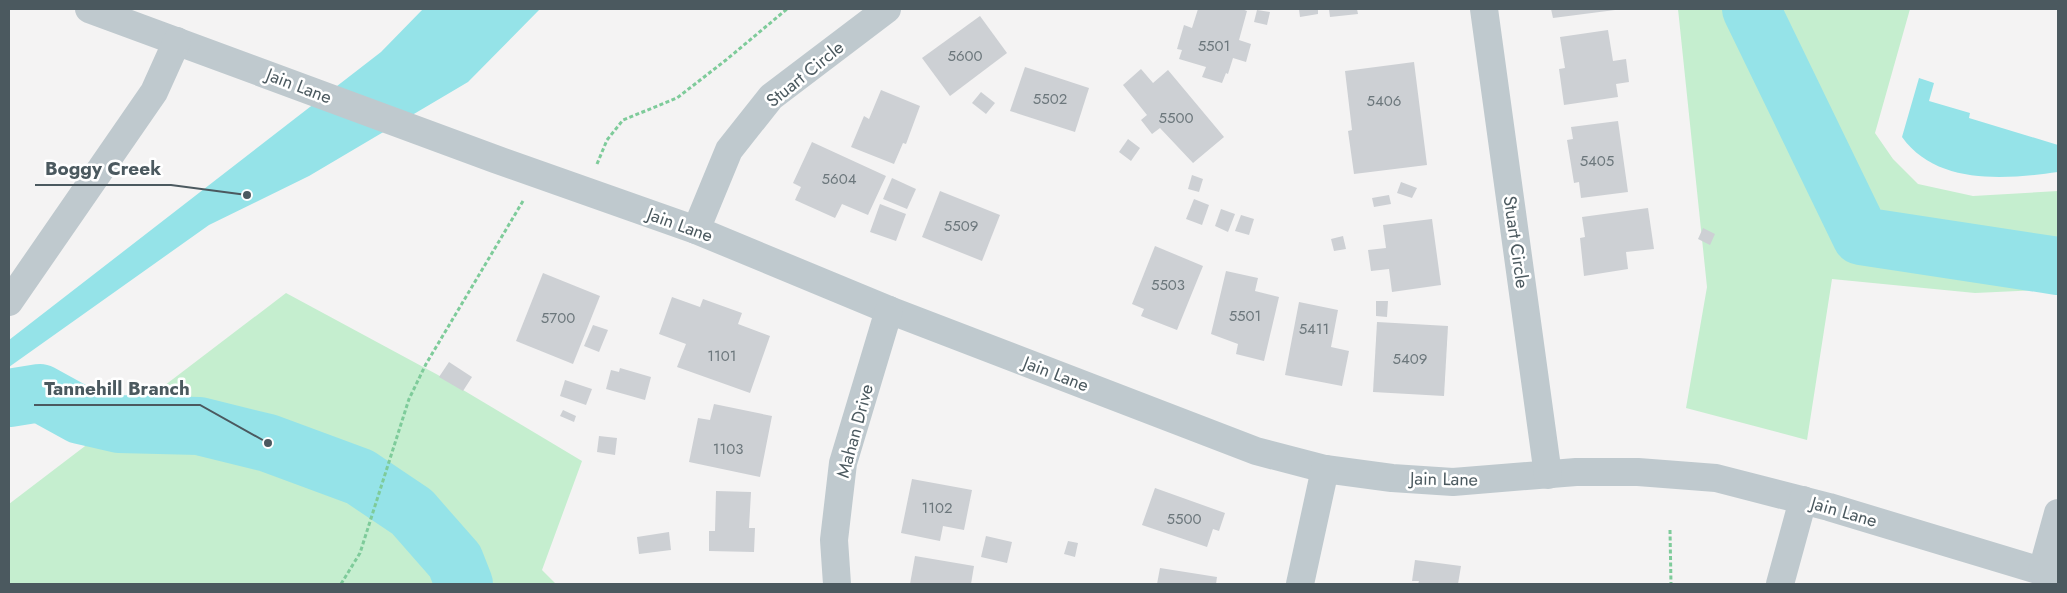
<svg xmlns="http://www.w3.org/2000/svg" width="2067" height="593" font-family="Jost,sans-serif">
	<rect width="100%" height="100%" fill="#f4f3f3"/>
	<g fill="#c5eecf">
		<polygon points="1678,9 1910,9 1875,133 1893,159 1918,184 1973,196 2058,191 2058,289 1975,293 1832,279 1807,440 1686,408 1707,287"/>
		<polygon points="286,293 438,375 582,461 542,570 556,584 9,584 9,504"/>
	</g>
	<g fill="#95e3e8">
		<polygon points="423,9 540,9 468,82 309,176 209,225 9,367 9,340 381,52"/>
		<path d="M 1919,78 L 1934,83 L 1929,101 L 1970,113 L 1969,118 L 2058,145 L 2058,172 C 2007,179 1937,186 1902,137 Z"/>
	</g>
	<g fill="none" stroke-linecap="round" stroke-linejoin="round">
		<g stroke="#95e3e8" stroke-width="58">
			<polyline points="1751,9 1861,236 2058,266"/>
			<polyline points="9,398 40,393 80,415 119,424 199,426 268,443 360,477 412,512 455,561 464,584"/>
		</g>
	</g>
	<g fill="#cdd0d4">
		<polygon points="1198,9 1242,9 1247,11 1239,40 1251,44 1246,62 1233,58 1228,74 1226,73 1222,83 1202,77 1206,67 1179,59 1182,50 1177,49 1184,25 1192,28"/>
		<polygon points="1299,9 1318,9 1318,14 1300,17"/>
		<polygon points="1329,9 1357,9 1358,14 1330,17"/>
		<polygon points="1551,9 1615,9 1615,10 1553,18"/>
		<polygon points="1257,10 1270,12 1267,25 1254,22"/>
		<polygon points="980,16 1007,53 950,96 922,58"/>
		<polygon points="1608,30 1613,61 1626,59 1629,82 1616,84 1618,97 1564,105 1559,69 1565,68 1560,37"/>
		<polygon points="1414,62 1427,165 1354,174 1348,131 1352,130 1345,71"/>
		<polygon points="1025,67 1089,88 1075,132 1010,111"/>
		<polygon points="1141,69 1153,83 1168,70 1224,137 1193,163 1160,128 1152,134 1141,120 1147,115 1123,85"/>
		<polygon points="881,90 920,106 906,144 903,143 894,164 851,147 864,116 869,119"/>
		<polygon points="981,92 995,103 986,114 972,103"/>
		<polygon points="1618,121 1628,192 1581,198 1579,182 1574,183 1567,140 1573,139 1571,127"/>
		<polygon points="1128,139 1140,148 1131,161 1119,152"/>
		<polygon points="812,142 886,176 868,215 842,204 835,218 795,200 801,187 793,183"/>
		<polygon points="1192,175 1203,179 1199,192 1188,189"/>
		<polygon points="892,178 916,189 907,209 883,199"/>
		<polygon points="1401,182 1417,188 1412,198 1397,193"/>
		<polygon points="940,191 1000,215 982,261 922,237"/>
		<polygon points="1389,195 1391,204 1374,207 1372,198"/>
		<polygon points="1194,199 1209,205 1202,225 1186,219"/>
		<polygon points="880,204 906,214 896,241 870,232"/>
		<polygon points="1648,208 1654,249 1626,252 1628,269 1584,276 1580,238 1585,237 1582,217"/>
		<polygon points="1221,209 1235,214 1228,232 1215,226"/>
		<polygon points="1241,215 1254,219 1249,235 1235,231"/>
		<polygon points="1432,219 1441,285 1392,292 1389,269 1371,271 1368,250 1386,248 1383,225"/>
		<polygon points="1703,228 1715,234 1710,245 1698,239"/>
		<polygon points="1343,236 1346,249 1334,251 1331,239"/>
		<polygon points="1155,246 1203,266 1177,330 1141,316 1144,309 1132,304"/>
		<polygon points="1226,271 1258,278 1255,291 1279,297 1264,361 1236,354 1238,344 1211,334"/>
		<polygon points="543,273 600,296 573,364 516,341"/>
		<polygon points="672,297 700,307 703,299 742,313 738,324 770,336 750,393 677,367 686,344 659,334"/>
		<polygon points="1376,301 1388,301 1387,317 1376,316"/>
		<polygon points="1299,302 1338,310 1331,347 1349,351 1342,386 1285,375"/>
		<polygon points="1377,322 1448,326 1444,396 1373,392"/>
		<polygon points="593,325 608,330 599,352 584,346"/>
		<polygon points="449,362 472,377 463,391 439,377"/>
		<polygon points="620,368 651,377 645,400 606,389 611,370 619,372"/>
		<polygon points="565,380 592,389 586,405 560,396"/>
		<polygon points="714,404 772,416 760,477 689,462 698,418 710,420"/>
		<polygon points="563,410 576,416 574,422 560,416"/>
		<polygon points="599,436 617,438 615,455 597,452"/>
		<polygon points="912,479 972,490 964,530 943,526 940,541 901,533"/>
		<polygon points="1155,488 1225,513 1219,531 1213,529 1207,547 1142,525"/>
		<polygon points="716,491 751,492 749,528 755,528 754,552 709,551 709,531 715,531"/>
		<polygon points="669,532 671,550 639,554 637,537"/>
		<polygon points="986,536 1012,542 1007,563 981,557"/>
		<polygon points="1068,541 1078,543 1075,557 1064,554"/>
		<polygon points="915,556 974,566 971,584 910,584"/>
		<polygon points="1415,560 1461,566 1458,584 1418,584 1419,581 1412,581"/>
		<polygon points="1160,568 1217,577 1216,584 1157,584"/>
	</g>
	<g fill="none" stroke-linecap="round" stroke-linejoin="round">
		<g stroke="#7ecb9a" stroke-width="3" stroke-dasharray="4 2.5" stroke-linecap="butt">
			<polyline points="597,164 607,140 623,120 677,98 726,60 787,9"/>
			<polyline points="1670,530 1671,584"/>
			<polyline points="341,584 360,553 409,399 426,364 523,201"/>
		</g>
		<g stroke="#bfc9ce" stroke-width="28">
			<polyline points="89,9 495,159 696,230 889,310 1256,451 1325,469 1392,478 1453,482 1576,472 1638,472 1716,478 1829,507 2058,576"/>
			<polyline points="1484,9 1548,475"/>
			<polyline points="696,230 729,150 771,97 887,9"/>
			<polyline points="9,302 154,92 177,41"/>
			<polyline points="2042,571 2058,513"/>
			<polyline points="837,584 834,540 843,463 889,310"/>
			<polyline points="1300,584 1325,469"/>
			<polyline points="1780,584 1803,500"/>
		</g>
	</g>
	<g text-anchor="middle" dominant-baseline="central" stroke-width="5" stroke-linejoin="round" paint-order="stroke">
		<g font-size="15" fill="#6c777c">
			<text x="1214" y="46">5501</text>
			<text x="965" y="56">5600</text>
			<text x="1050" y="99">5502</text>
			<text x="1384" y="101">5406</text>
			<text x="1176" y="118">5500</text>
			<text x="1597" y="161">5405</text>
			<text x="839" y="179">5604</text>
			<text x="961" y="226">5509</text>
			<text x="1168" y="285">5503</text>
			<text x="1245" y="316">5501</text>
			<text x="558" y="318">5700</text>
			<text x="1314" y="329">5411</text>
			<text x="722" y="356">1101</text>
			<text x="1410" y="359">5409</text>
			<text x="728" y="449">1103</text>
			<text x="937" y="508">1102</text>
			<text x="1184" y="519">5500</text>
		</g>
		<g font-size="18" fill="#4b595f" stroke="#fff">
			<text transform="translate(805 74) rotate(-39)">Stuart Circle</text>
			<text transform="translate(299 86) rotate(21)">Jain Lane</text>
			<text transform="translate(680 225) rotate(20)">Jain Lane</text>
			<text transform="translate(1516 242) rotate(82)">Stuart Circle</text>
			<text transform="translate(1056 374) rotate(21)">Jain Lane</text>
			<text transform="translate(855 431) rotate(-75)">Mahan Drive</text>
			<text transform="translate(1444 479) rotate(1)">Jain Lane</text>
			<text transform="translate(1844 512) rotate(16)">Jain Lane</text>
		</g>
	</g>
	<path fill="none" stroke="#4b595f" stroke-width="2" d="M247 195L171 185H35M268 443L200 405H34"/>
	<g fill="#4b595f" stroke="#fff" stroke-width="2">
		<circle cx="247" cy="195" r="5"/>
		<circle cx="268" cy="443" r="5"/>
	</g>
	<g font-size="19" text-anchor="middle" font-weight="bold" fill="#4b595f" stroke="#fff" stroke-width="5" stroke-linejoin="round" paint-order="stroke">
		<text x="103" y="175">Boggy Creek</text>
		<text x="117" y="395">Tannehill Branch</text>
	</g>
	<rect width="2067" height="593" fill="none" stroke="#4b595f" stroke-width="20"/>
</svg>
